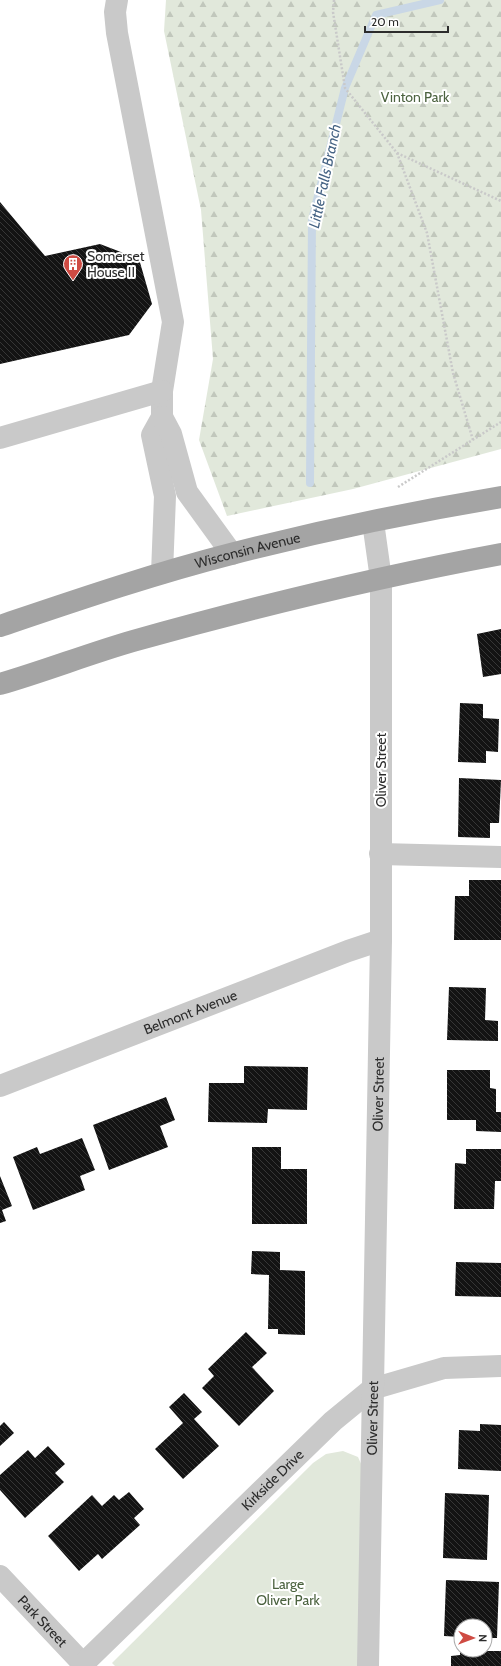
<svg xmlns="http://www.w3.org/2000/svg" width="501" height="1666" font-family="Cabin,sans-serif">
	<defs>
		<pattern id="forest-firs" width="22" height="20" patternUnits="userSpaceOnUse"><rect width="22" height="20" fill="#e1e8db"/><path d="M5 1l3.5 6h-7zM16 11l3.5 6h-7z" fill="#c1c7bc"/></pattern>
		<pattern id="building-back-hatch" width="6" height="6" patternUnits="userSpaceOnUse"><rect width="6" height="6" fill="#131313"/><path d="M-1 5l2 2M0 0l6 6M5-1l2 2" fill="none" stroke="#363636"/></pattern>
	</defs>
	<rect width="100%" height="100%" fill="#fff"/>
	<polygon fill="#e1e8db" points="343,1451 358,1457 362,1466 360,1666 115,1666 112,1663 313,1463 326,1454"/>
	<polygon fill="url(#forest-firs)" points="166,0 501,0 501,449 353,489 227,516 199,440 213,359 201,210 164,31"/>
	<g fill="none" stroke-linecap="round" stroke-linejoin="round">
		<polyline stroke="#c9d7e6" stroke-width="8" points="310,483 312,220 345,88 376,15 440,0"/>
	</g>
	<g fill="url(#building-back-hatch)">
		<polygon points="0,202 45,256 100,244 139,259 152,304 129,335 0,364"/>
		<polygon points="501,629 501,674 483,677 477,634"/>
		<polygon points="460,703 483,704 483,718 499,719 498,752 486,751 486,763 458,762"/>
		<polygon points="459,778 501,780 499,823 490,823 490,838 458,837"/>
		<polygon points="469,880 501,880 501,940 454,940 455,896 469,896"/>
		<polygon points="449,987 486,988 485,1020 498,1021 498,1041 447,1040"/>
		<polygon points="244,1066 308,1067 307,1110 268,1109 267,1123 208,1122 209,1083 244,1083"/>
		<polygon points="447,1070 490,1070 490,1088 496,1089 496,1112 501,1112 501,1132 476,1131 476,1120 447,1120"/>
		<polygon points="166,1097 175,1120 160,1126 168,1147 109,1170 93,1125"/>
		<polygon points="82,1138 95,1170 80,1176 85,1190 33,1210 13,1157 37,1147 40,1154"/>
		<polygon points="252,1147 281,1147 281,1169 307,1169 307,1224 252,1224"/>
		<polygon points="466,1149 501,1149 501,1181 495,1181 494,1209 454,1209 455,1163 466,1164"/>
		<polygon points="0,1176 12,1206 2,1210 6,1221 0,1223"/>
		<polygon points="252,1251 280,1252 280,1270 305,1271 305,1335 278,1334 278,1329 268,1329 269,1275 251,1274"/>
		<polygon points="456,1262 501,1263 501,1297 455,1296"/>
		<polygon points="246,1332 267,1353 252,1367 274,1391 239,1426 202,1388 214,1376 208,1369"/>
		<polygon points="184,1393 202,1412 194,1419 219,1446 183,1479 155,1449 183,1423 169,1407"/>
		<polygon points="4,1422 14,1433 0,1446 0,1426"/>
		<polygon points="480,1424 501,1425 501,1471 458,1469 459,1430 480,1431"/>
		<polygon points="48,1446 65,1464 55,1473 64,1482 25,1518 0,1490 0,1475 28,1450 35,1458"/>
		<polygon points="129,1492 144,1509 134,1518 140,1525 102,1559 98,1554 79,1571 48,1536 92,1495 102,1506 114,1495 119,1500"/>
		<polygon points="445,1493 489,1495 487,1560 443,1558"/>
		<polygon points="446,1580 499,1582 497,1638 485,1638 485,1626 461,1626 461,1637 444,1636"/>
		<polygon points="460,1651 501,1651 501,1666 451,1666 451,1656 460,1655"/>
	</g>
	<g fill="none" stroke-linecap="round" stroke-linejoin="round">
		<g stroke="#c9c9c9" stroke-width="2.5" stroke-dasharray="2 2" stroke-linecap="butt">
			<polyline points="334,0 333,12 345,88 397,153 427,233 453,373 473,440"/>
			<polyline points="397,153 501,201"/>
			<polyline points="398,487 501,422"/>
		</g>
		<g stroke="#c9c9c9" stroke-width="22">
			<polyline points="117,0 115,12 117,33 173,322 162,391 162,417 152,435 165,496 162,573"/>
			<polyline points="162,417 171,434 187,492 232,554"/>
			<polyline points="0,438 162,391"/>
			<polyline points="380,854 501,857"/>
			<path id="s1" d="M 0,1086 L 348,951 L 381,940"/>
			<path id="s2" d="M 0,1576 L 85,1666"/>
			<path id="s3" d="M 81,1666 L 333,1421 L 372,1389 L 444,1368 L 501,1366"/>
			<path id="s4" d="M 368,1666 L 381,940 L 381,579 L 373,522"/>
		</g>
		<g stroke="#a4a4a4" stroke-width="22">
			<path id="s5" d="M 0,626 C 77,600 153,574 231,554 C 320,531 411,512 501,497"/>
			<path d="M 0,684 C 45,671 88,654 133,641 C 254,607 377,577 501,554"/>
		</g>
	</g>
	<defs>
		<symbol id="building-pin" viewBox="-11 -11 22 30"><path d="M0 17L-7.5 6A9.5 9.5 0 1 1 7.5 6Z" fill="#cf4b43" stroke="#fff"/><path d="M-4-6H4V6H1V3H-1V6H-4ZM-2.5-4.3h1.7v1.8h-1.7ZM.8-4.3h1.7v1.8H.8ZM-2.5-1h1.7V.8h-1.7ZM.8-1h1.7V.8H.8Z" fill="#fff"/></symbol>
	</defs>
	<g fill-rule="evenodd">
		<use href="#building-pin" x="62" y="253" width="22" height="30"/>
	</g>
	<g text-anchor="middle" dominant-baseline="central" stroke-width="4" stroke-linejoin="round" paint-order="stroke">
		<g font-size="14" fill="#4b623f" stroke="#fff">
			<text x="415" y="97">Vinton Park</text>
			<text x="288" y="1584">Large<tspan x="288" dy="16">Oliver Park</tspan></text>
		</g>
		<g font-size="14" fill="#2c2c2c" stroke="#fff" text-anchor="start">
			<text x="87" y="256">Somerset<tspan x="87" dy="16">House II</tspan></text>
		</g>
		<g font-size="14" fill="#2c2c2c" stroke="#fff">
			<text stroke="none"><textPath href="#s5" startOffset="259">Wisconsin Avenue</textPath></text>
			<text transform="translate(381 770) rotate(-90)">Oliver Street</text>
			<text stroke="none"><textPath href="#s1" startOffset="204">Belmont Avenue</textPath></text>
			<text stroke="none"><textPath href="#s4" startOffset="572">Oliver Street</textPath></text>
			<text stroke="none"><textPath href="#s4" startOffset="248">Oliver Street</textPath></text>
			<text stroke="none"><textPath href="#s3" startOffset="267">Kirkside Drive</textPath></text>
			<text stroke="none"><textPath href="#s2" startOffset="62">Park Street</textPath></text>
		</g>
		<g font-size="15" font-style="italic" fill="#456384" stroke="#fff">
			<text transform="translate(325 176) rotate(-78)">Little Falls Branch</text>
		</g>
	</g>
	<g transform="translate(473 1638) rotate(91)"><circle r="19" fill="#ffffff" stroke="#ababab"/>
	<path d="M0-3L7 15L0 10L-7 15Z" fill="#cf4b43"/>
	<text y="-6" font-size="11" font-weight="bold" text-anchor="middle" fill="#2c2c2c">N</text>
	</g>
	<path d="M365 26v6h83v-6" fill="none" stroke="#2c2c2c" stroke-width="2"/>
	<text x="371" y="26" font-size="12" fill="#2c2c2c" stroke="#ffffff" stroke-width="3" paint-order="stroke">20 m</text>
</svg>
